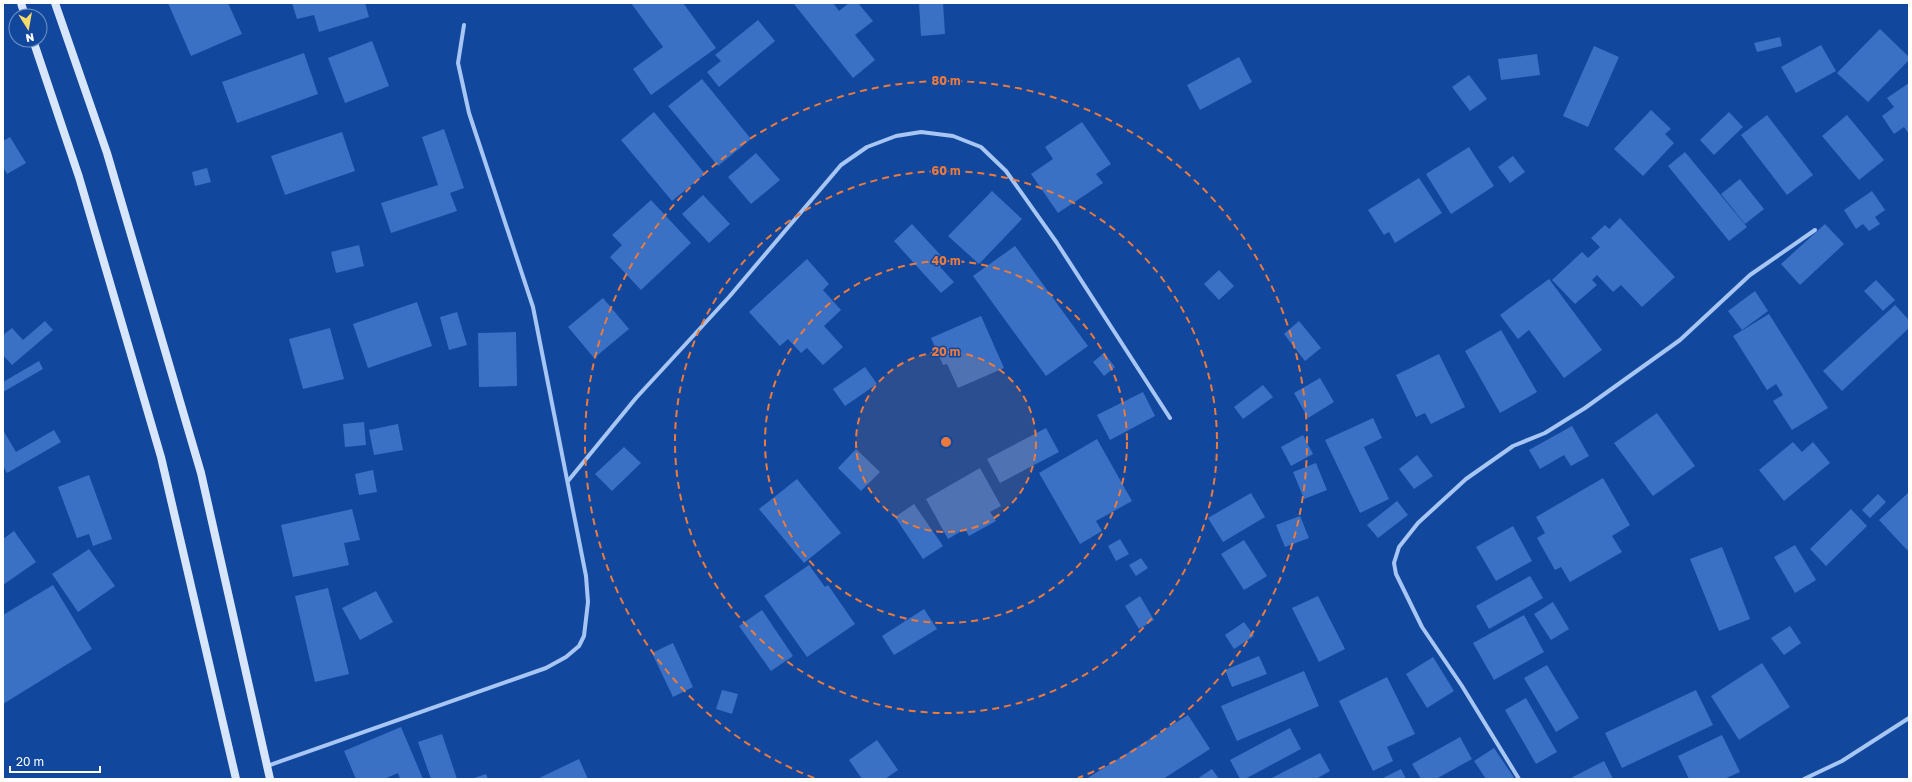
<svg xmlns="http://www.w3.org/2000/svg" width="1912" height="782" font-family="'Golos Text',sans-serif">
	<rect width="100%" height="100%" fill="#11489d"/>
	<g fill="#3a71c4">
		<polygon points="168,3 228,3 242,34 191,56"/>
		<polygon points="292,3 365,3 369,17 319,32 314,15 297,19"/>
		<polygon points="631,3 683,3 716,48 651,95 633,69 663,47"/>
		<polygon points="796,3 833,3 839,11 849,3 858,3 873,21 855,35 875,60 853,78 794,4"/>
		<polygon points="919,3 943,3 945,34 921,36"/>
		<polygon points="758,20 775,41 719,87 707,72 721,61 715,55"/>
		<polygon points="1880,29 1909,57 1909,60 1868,102 1837,73"/>
		<polygon points="1780,37 1782,46 1757,52 1754,43"/>
		<polygon points="372,41 389,86 345,103 328,58"/>
		<polygon points="1821,45 1836,71 1796,93 1781,67"/>
		<polygon points="1594,46 1619,57 1588,127 1563,116"/>
		<polygon points="304,53 318,94 237,123 222,82"/>
		<polygon points="1537,54 1540,75 1501,80 1498,59"/>
		<polygon points="1239,57 1252,82 1200,110 1187,85"/>
		<polygon points="1469,75 1487,99 1470,111 1452,87"/>
		<polygon points="702,79 751,139 718,166 668,106"/>
		<polygon points="1909,83 1909,134 1904,127 1894,134 1882,116 1894,107 1887,98"/>
		<polygon points="1651,110 1671,129 1665,134 1674,143 1643,176 1614,149"/>
		<polygon points="654,112 705,174 672,201 621,140"/>
		<polygon points="1729,112 1743,127 1714,155 1700,140"/>
		<polygon points="1767,115 1813,175 1787,195 1741,135"/>
		<polygon points="1847,115 1884,160 1859,180 1822,136"/>
		<polygon points="1082,122 1111,164 1096,174 1103,183 1058,213 1031,174 1053,159 1045,147"/>
		<polygon points="444,129 464,188 450,193 457,211 391,233 381,203 438,185 422,137"/>
		<polygon points="342,132 355,171 285,195 271,156"/>
		<polygon points="10,137 26,163 7,174 3,167 3,141"/>
		<polygon points="1469,147 1494,186 1451,214 1426,174"/>
		<polygon points="1685,152 1747,227 1729,241 1668,166"/>
		<polygon points="756,153 780,180 751,204 728,177"/>
		<polygon points="1513,156 1525,172 1510,183 1498,167"/>
		<polygon points="207,168 211,182 195,186 192,172"/>
		<polygon points="1419,178 1442,213 1395,243 1389,232 1384,235 1368,210"/>
		<polygon points="1740,179 1764,209 1745,224 1721,194"/>
		<polygon points="992,191 1022,219 979,264 948,236"/>
		<polygon points="1872,191 1885,210 1875,217 1880,224 1869,231 1863,224 1856,229 1844,210"/>
		<polygon points="703,195 730,224 709,243 682,214"/>
		<polygon points="651,200 691,243 641,290 610,257 622,245 612,235"/>
		<polygon points="1620,218 1675,277 1642,307 1621,285 1613,292 1597,275 1592,280 1597,285 1575,304 1552,280 1582,252 1588,258 1600,247 1591,238 1605,225 1609,229"/>
		<polygon points="912,224 946,261 940,267 954,282 941,293 894,241"/>
		<polygon points="1825,224 1844,244 1800,285 1781,264"/>
		<polygon points="359,245 364,266 336,273 331,252"/>
		<polygon points="1015,246 1088,346 1046,376 973,276"/>
		<polygon points="807,259 829,284 823,290 841,310 824,326 843,347 823,365 807,348 801,353 788,339 780,346 749,312"/>
		<polygon points="1219,270 1234,286 1219,300 1204,284"/>
		<polygon points="1549,279 1602,350 1564,378 1529,330 1518,339 1500,315"/>
		<polygon points="1876,280 1895,300 1883,311 1864,291"/>
		<polygon points="1755,291 1768,311 1742,330 1728,311"/>
		<polygon points="603,298 629,329 594,358 568,327"/>
		<polygon points="417,302 432,346 368,368 353,324"/>
		<polygon points="1895,305 1909,320 1909,328 1842,391 1823,371"/>
		<polygon points="457,312 467,345 449,350 440,317"/>
		<polygon points="1769,314 1828,408 1792,430 1773,401 1783,395 1776,384 1767,390 1733,336"/>
		<polygon points="981,316 1004,368 958,388 947,364 943,365 931,338"/>
		<polygon points="45,321 53,330 12,365 3,355 3,335 12,328 23,340"/>
		<polygon points="1299,321 1321,348 1305,361 1284,334"/>
		<polygon points="330,328 344,379 303,389 289,339"/>
		<polygon points="1501,330 1537,392 1500,413 1465,351"/>
		<polygon points="516,332 517,386 479,387 478,333"/>
		<polygon points="1104,353 1115,367 1104,376 1093,362"/>
		<polygon points="1439,354 1465,407 1431,424 1425,413 1416,417 1396,375"/>
		<polygon points="39,361 43,369 3,392 3,382"/>
		<polygon points="865,367 877,384 845,406 833,389"/>
		<polygon points="1320,378 1334,402 1308,418 1294,393"/>
		<polygon points="1263,385 1273,397 1243,419 1234,407"/>
		<polygon points="1143,392 1155,416 1110,440 1097,415"/>
		<polygon points="1657,413 1695,466 1653,496 1614,443"/>
		<polygon points="1373,418 1382,438 1364,447 1389,499 1360,513 1325,440"/>
		<polygon points="364,422 366,445 345,447 343,424"/>
		<polygon points="398,424 403,450 374,455 369,430"/>
		<polygon points="1572,426 1589,456 1571,466 1564,455 1540,469 1529,450"/>
		<polygon points="1046,428 1059,452 1000,483 987,459"/>
		<polygon points="3,430 16,452 54,430 61,442 7,473 3,466"/>
		<polygon points="1303,435 1313,454 1291,466 1281,447"/>
		<polygon points="1097,439 1132,501 1096,521 1102,531 1080,544 1039,473"/>
		<polygon points="1793,442 1802,452 1813,442 1830,463 1784,501 1759,470"/>
		<polygon points="624,447 641,463 612,491 595,474"/>
		<polygon points="856,449 880,472 861,491 838,468"/>
		<polygon points="1417,455 1433,476 1414,489 1399,469"/>
		<polygon points="1316,463 1327,490 1304,499 1293,472"/>
		<polygon points="980,468 1001,506 990,512 996,521 969,536 965,529 948,539 926,499"/>
		<polygon points="373,470 377,492 359,495 355,474"/>
		<polygon points="89,475 112,539 93,546 89,534 77,538 58,487"/>
		<polygon points="1603,478 1630,525 1612,536 1622,552 1570,582 1561,567 1555,570 1537,538 1545,533 1536,517"/>
		<polygon points="797,479 841,533 804,563 759,509"/>
		<polygon points="1909,492 1909,549 1907,550 1879,520"/>
		<polygon points="1251,493 1265,517 1223,542 1208,518"/>
		<polygon points="1878,494 1886,502 1870,518 1862,510"/>
		<polygon points="1397,501 1408,515 1378,538 1367,525"/>
		<polygon points="914,504 943,546 923,559 895,517"/>
		<polygon points="352,509 360,540 344,543 349,565 293,577 281,525"/>
		<polygon points="1851,509 1867,526 1826,566 1810,549"/>
		<polygon points="1300,516 1309,538 1285,547 1276,525"/>
		<polygon points="1513,526 1532,561 1496,581 1476,547"/>
		<polygon points="14,531 36,562 3,585 3,539"/>
		<polygon points="1120,539 1129,554 1116,561 1108,546"/>
		<polygon points="1244,540 1267,576 1244,590 1221,554"/>
		<polygon points="1795,545 1816,580 1795,593 1774,557"/>
		<polygon points="1722,547 1750,619 1719,631 1690,559"/>
		<polygon points="89,549 115,586 78,612 52,574"/>
		<polygon points="1141,558 1148,568 1136,576 1129,565"/>
		<polygon points="809,565 825,587 828,585 855,624 807,657 764,596"/>
		<polygon points="1530,576 1543,598 1489,629 1476,606"/>
		<polygon points="53,585 92,649 3,704 3,615"/>
		<polygon points="328,588 349,674 315,682 295,596"/>
		<polygon points="376,591 393,622 360,640 342,608"/>
		<polygon points="1140,596 1154,620 1139,629 1125,606"/>
		<polygon points="1318,596 1345,649 1319,662 1292,608"/>
		<polygon points="1553,602 1569,629 1551,640 1534,614"/>
		<polygon points="924,609 937,629 894,655 882,636"/>
		<polygon points="762,610 793,656 771,671 739,626"/>
		<polygon points="1524,615 1544,652 1494,680 1473,643"/>
		<polygon points="1244,622 1254,636 1234,649 1225,635"/>
		<polygon points="1790,626 1801,643 1784,655 1771,638"/>
		<polygon points="673,643 693,687 673,697 652,653"/>
		<polygon points="1259,656 1267,674 1232,687 1225,670"/>
		<polygon points="1433,657 1454,691 1427,708 1406,674"/>
		<polygon points="1762,663 1790,707 1739,740 1711,696"/>
		<polygon points="1547,665 1579,718 1556,732 1524,678"/>
		<polygon points="1304,671 1319,706 1237,741 1221,706"/>
		<polygon points="1387,677 1415,734 1387,747 1393,761 1373,771 1339,701"/>
		<polygon points="722,690 738,694 732,714 716,709"/>
		<polygon points="1696,690 1713,725 1622,768 1605,733"/>
		<polygon points="1526,698 1557,752 1536,764 1505,710"/>
		<polygon points="1188,715 1210,749 1163,779 1086,779"/>
		<polygon points="401,727 423,779 400,779 398,773 384,779 356,779 344,751"/>
		<polygon points="1290,728 1301,749 1245,779 1240,779 1230,760"/>
		<polygon points="442,734 457,779 431,779 418,742"/>
		<polygon points="1722,735 1740,772 1724,779 1689,779 1678,756"/>
		<polygon points="1460,737 1472,759 1436,779 1421,779 1412,764"/>
		<polygon points="877,740 898,770 885,779 862,779 849,760"/>
		<polygon points="1494,748 1515,779 1486,779 1474,761"/>
		<polygon points="1320,753 1330,771 1316,779 1270,779"/>
		<polygon points="579,759 588,779 537,779"/>
		<polygon points="1604,761 1613,779 1569,779"/>
		<polygon points="1212,769 1219,779 1197,779"/>
		<polygon points="1401,769 1406,779 1381,779"/>
		<polygon points="486,774 488,779 471,779"/>
	</g>
	<g fill="none" stroke-linecap="round" stroke-linejoin="round">
		<g stroke="#a7c6f4" stroke-width="4">
			<polyline points="568,481 636,398 729,297 841,165 867,147 896,136 921,132 953,136 981,147 1006,171 1057,243 1170,418"/>
			<polyline points="267,766 546,668 566,657 579,646 584,636 588,602 586,576 533,307 469,113 458,63 464,25"/>
			<polyline points="1519,779 1462,686 1422,627 1396,574 1394,563 1399,547 1418,523 1466,479 1513,446 1545,433 1585,408 1680,340 1750,275 1815,230"/>
			<polyline points="1804,779 1842,761 1909,718"/>
		</g>
		<g stroke="#d7e6fd" stroke-width="8">
			<polyline points="21,3 25,16"/>
			<polyline points="55,3 107,153 201,473 270,779"/>
			<polyline points="33,40 79,177 161,457 236,779"/>
		</g>
	</g>
	<circle cx="946" cy="442" r="90" fill="#ed7a3d" fill-opacity=".12"/>
	<g fill="none" stroke="#ed7a3d" stroke-width="2" stroke-dasharray="7 5">
		<circle cx="946" cy="442" r="90"/>
		<circle cx="946" cy="442" r="181"/>
		<circle cx="946" cy="442" r="271"/>
		<path d="M814 778A361 361 0 1 1 1078 778"/>
	</g>
	<circle cx="946" cy="442" r="6" fill="#ed7a3d" stroke="#11489d" stroke-width="2"/>
	<g font-size="12" text-anchor="middle" font-weight="bold" fill="#ed7a3d" stroke="#11489d" stroke-width="3" stroke-linejoin="round" paint-order="stroke">
		<text x="946" y="85">80 m</text>
		<text x="946" y="175">60 m</text>
		<text x="946" y="265">40 m</text>
		<text x="946" y="356">20 m</text>
	</g>
	<rect width="1912" height="782" fill="none" stroke="#ffffff" stroke-width="8"/>
	<g transform="translate(28 28) rotate(169)"><circle r="19" fill="#11489d" stroke="#7091c4"/>
	<path d="M0-3L7 15L0 10L-7 15Z" fill="#ffdb6a"/>
	<text y="-6" font-size="11" font-weight="bold" text-anchor="middle" fill="#ffffff">N</text>
	</g>
	<path d="M10 766v6h90v-6" fill="none" stroke="#ffffff" stroke-width="2"/>
	<text x="16" y="766" font-size="12" fill="#ffffff" stroke="#11489d" stroke-width="3" paint-order="stroke">20 m</text>
</svg>
